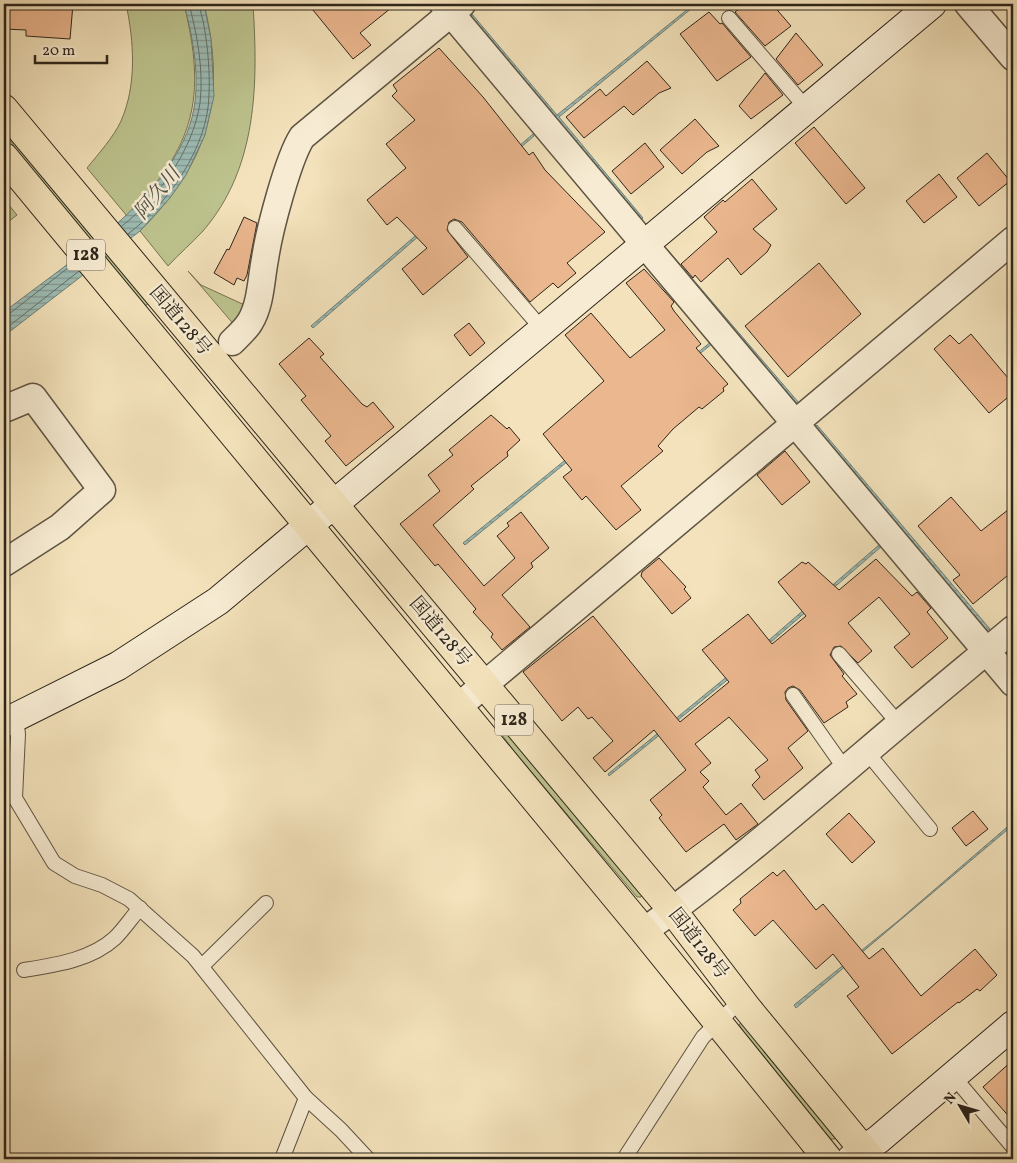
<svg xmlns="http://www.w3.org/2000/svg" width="1017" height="1163" font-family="Vollkorn,'Noto Serif JP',serif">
	<defs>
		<pattern id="water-rules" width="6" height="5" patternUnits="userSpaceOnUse" patternTransform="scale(1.25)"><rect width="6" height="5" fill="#9dbdb6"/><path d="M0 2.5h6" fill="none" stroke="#809993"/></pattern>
	</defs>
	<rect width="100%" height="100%" fill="#f3e2bb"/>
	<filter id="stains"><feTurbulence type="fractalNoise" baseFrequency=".004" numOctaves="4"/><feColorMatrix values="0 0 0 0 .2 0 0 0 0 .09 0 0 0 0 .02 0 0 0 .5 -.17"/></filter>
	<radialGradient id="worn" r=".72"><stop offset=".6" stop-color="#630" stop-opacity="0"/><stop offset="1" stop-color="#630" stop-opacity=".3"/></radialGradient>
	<g fill="#bdc38e" stroke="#757454">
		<path d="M 126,4 L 184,4 C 207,98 195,146 127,216 L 87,168 C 99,153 113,138 121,121 C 137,85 134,41 126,4 Z"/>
		<path d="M 204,4 L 253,4 C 258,83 258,167 203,231 C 192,243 179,254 168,266 L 140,231 C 209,162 227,99 204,4 Z"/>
		<polygon points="4,123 148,303 147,305 143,306 38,181 4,132"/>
		<polygon points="4,199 17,215 4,225"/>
		<polygon points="188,271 201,285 249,307 236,327"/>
		<polygon points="497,721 642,895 641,897 637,897 513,750 495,725"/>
		<polygon points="742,1021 836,1137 835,1139 831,1139 768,1068 739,1025"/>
	</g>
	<g fill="url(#water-rules)" stroke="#708078">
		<path d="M 184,4 L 204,4 L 211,39 L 214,96 L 205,135 L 186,175 L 170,198 L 140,231 L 4,336 L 4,312 C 69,261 185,190 195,101 C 199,69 192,34 184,4 Z"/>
		<polygon points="694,4 697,4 559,117 643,218 640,220 470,16 472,14 557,115"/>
		<polygon points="533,134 534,136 313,328 311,326"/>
		<polygon points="667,249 799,403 797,404 666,251"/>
		<polygon points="712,341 713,343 465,545 463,543"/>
		<polygon points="817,425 990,629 986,631 815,427"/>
		<polygon points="880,544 882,546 726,681 609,776 608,774 724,679"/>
		<polygon points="1013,822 1013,825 796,1008 794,1005 898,921"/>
	</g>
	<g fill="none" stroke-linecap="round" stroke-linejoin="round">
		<g stroke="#657168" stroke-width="1">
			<path d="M 122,226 C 159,197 193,150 200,103 C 204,71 197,34 189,4"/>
			<path d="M 128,234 C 168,204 208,147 209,95 C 210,73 208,48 204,26 C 203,19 200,11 199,4"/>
			<polyline points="4,315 9,314 73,264"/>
			<polyline points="4,330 79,271"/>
		</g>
	</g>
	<g fill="#ebb78f" stroke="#2d251b">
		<polygon points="4,4 73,4 70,39 26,36 26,30 4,29"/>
		<polygon points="308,4 396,4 360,33 371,45 353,59"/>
		<polygon points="745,4 772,4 791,26 765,46 735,12"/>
		<polygon points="709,12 720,24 722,23 751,57 717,81 680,34"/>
		<polygon points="796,33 823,65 798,85 776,59"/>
		<polygon points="439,48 483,97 529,155 533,152 545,170 605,232 567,263 576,273 558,288 553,283 530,302 462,222 454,219 449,222 447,230 468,257 423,295 402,269 427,248 397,217 387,225 367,200 406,168 386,144 415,120 392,96 397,91 393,85"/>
		<polygon points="647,61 671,88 659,93 633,115 624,106 584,138 566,117 600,89 606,96"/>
		<polygon points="765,73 783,95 751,119 739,106"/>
		<polygon points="695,119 719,146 707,152 682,174 660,150"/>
		<polygon points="814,127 865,188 846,204 795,143"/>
		<polygon points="645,143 664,167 631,194 612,171"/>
		<polygon points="987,153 1010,181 979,206 957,178"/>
		<polygon points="939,174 957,197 924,223 906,201"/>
		<polygon points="752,179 777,209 753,229 771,245 767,252 741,275 728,258 701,282 695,275 693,278 681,264 717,232 704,217 723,200 725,202"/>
		<polygon points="244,217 257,223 247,275 244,281 237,278 234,285 214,273 227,249 229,250"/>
		<polygon points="819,263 861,314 788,377 745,326"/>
		<polygon points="644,269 674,302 671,306 674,311 701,344 696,348 728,384 723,388 724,391 702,409 699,407 673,429 658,446 663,451 621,486 641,510 616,530 586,496 582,500 563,477 572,470 543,434 604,381 565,335 591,313 630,358 665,330 626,283"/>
		<polygon points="469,323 485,343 470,356 454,335"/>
		<polygon points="971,334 1013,384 1013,393 989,413 934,349 950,335 959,344"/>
		<polygon points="309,338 324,354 320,357 362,404 367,407 373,402 394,427 346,466 325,441 331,436 301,400 306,396 279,364"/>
		<polygon points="491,415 507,429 509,427 520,440 507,452 508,456 471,486 474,489 433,525 484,586 515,558 497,536 509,526 507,523 521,512 549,548 531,563 533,567 502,595 530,627 502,650 491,637 493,634 473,612 476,609 438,564 435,566 400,524 440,491 428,475 453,455 449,450"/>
		<polygon points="785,451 810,482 782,505 757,475"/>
		<polygon points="951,497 981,531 1013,506 1013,571 973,604 953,580 960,575 918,526"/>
		<polygon points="659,558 686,587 684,589 691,598 672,614 641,576 642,572"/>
		<polygon points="876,559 912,596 917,592 931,608 927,612 948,638 912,668 894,647 910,634 879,597 848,623 872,651 858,663 841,646 834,647 830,655 844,674 842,676 857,694 846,702 848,707 824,723 800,690 793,686 788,688 785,692 786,700 808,731 788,748 803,768 764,800 752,785 760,777 755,770 768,760 729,717 695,744 711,763 700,772 709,781 703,787 726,815 741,803 758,824 736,840 724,824 686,852 659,818 662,815 650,800 686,770 654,730 605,772 593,758 613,741 592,717 588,719 578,707 562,721 523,672 593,616 680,722 729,682 702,650 748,614 772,644 806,616 778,582 802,562 806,564 808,562 839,590"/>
		<polygon points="973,811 988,829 966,846 952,828"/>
		<polygon points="849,813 875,842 852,863 826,834"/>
		<polygon points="784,870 816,910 823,904 869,959 883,948 921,996 975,949 997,975 980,991 977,989 959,1003 958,1002 892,1054 847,996 859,987 833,954 816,969 773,920 755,936 733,910 741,903 740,899 773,872 777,876"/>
		<polygon points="1013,1060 1013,1121 983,1087"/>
	</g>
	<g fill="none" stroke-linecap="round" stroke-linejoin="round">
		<defs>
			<g id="lane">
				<polyline points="729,18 807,109"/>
				<polyline points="455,228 543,330"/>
				<polyline points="839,654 899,724"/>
				<polyline points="793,695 845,769"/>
				<polyline points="16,718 18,734 15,798 54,863 75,876 102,885 129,899 193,956 306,1098 341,1130 368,1159"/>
				<polyline points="866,751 930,829"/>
				<polyline points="203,965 266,903"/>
				<path d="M 24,970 C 55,965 91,960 115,938 C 124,929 132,917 140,908"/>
				<polyline points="953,1076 1013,1147"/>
				<polyline points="282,1159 306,1098"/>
				<polyline points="624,1159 703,1037 741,1000"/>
			</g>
			<g id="street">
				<polyline points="443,4 1013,683"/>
				<polyline points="968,4 1013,57"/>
				<path d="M 232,342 C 238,336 246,329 250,322 C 261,304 261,279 265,259 C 269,231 288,159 302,137 L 462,4"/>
				<polyline points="4,409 33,397 102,490 60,527 4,563"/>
				<polyline points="459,706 1013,240"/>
				<path d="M 644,931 C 721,876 793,814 865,753 C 914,711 964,670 1013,629"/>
			</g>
			<g id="secondary">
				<polyline points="4,723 118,666 218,601 932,4"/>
				<polyline points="851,1159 879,1139 1013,1025"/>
			</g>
			<g id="highway">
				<polyline points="4,109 673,911 747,1008 871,1159"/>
				<polyline points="4,157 644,931 828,1159"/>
			</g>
		</defs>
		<use href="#lane" stroke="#5e5443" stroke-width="16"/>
		<use href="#street" stroke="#5e5443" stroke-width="29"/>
		<use href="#secondary" stroke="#2d251b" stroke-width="30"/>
		<use href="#highway" stroke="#2d251b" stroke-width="30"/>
		<use href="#lane" stroke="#f7ecd3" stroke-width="14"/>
		<use href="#street" stroke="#f7ecd3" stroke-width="26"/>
		<use href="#secondary" stroke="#f7ecd3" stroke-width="28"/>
		<use href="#highway" stroke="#f3e2bb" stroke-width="28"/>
		<polyline stroke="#2d251b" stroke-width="4" stroke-dasharray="9 9" stroke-linecap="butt" points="1004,4 1013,14"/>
	</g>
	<g text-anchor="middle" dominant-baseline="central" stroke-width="5" stroke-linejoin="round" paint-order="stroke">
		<g fill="#f7ecd3" stroke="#6a6152" stroke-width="1">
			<rect x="67" y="239.5" width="38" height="31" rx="4"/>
			<rect x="495" y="704.5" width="38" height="31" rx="4"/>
		</g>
		<g font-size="18" font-weight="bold" fill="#2d251b">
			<text x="86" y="255">128</text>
			<text x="514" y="720">128</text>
		</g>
		<g font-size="19" fill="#2d251b" stroke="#f7ecd3">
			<text transform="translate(180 321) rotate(50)">国道128号</text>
			<text transform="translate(440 632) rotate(50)">国道128号</text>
			<text transform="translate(698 944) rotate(52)">国道128号</text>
		</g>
		<g font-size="20" font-style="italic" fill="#4f534a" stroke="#f7ecd3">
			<text transform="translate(158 194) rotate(-51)">阿久川</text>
		</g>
	</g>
	<rect width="1017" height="1163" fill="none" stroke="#f3e2bb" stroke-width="20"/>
	<rect x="5" y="5" width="1007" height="1153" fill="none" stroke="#2d251b" stroke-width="2.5"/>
	<rect x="10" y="10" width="997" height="1143" fill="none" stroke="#2d251b"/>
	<g transform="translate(960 1106) rotate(308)" stroke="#f7ecd3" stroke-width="4" paint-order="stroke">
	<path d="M0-4L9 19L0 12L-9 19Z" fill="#2d251b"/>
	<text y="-8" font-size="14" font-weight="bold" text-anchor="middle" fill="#2d251b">N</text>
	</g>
	<path d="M35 55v8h72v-8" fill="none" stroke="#2d251b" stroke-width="2.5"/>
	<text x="42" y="55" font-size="15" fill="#2d251b" stroke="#f7ecd3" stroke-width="4" paint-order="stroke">20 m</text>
	<rect width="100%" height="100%" filter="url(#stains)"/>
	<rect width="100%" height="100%" fill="url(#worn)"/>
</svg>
